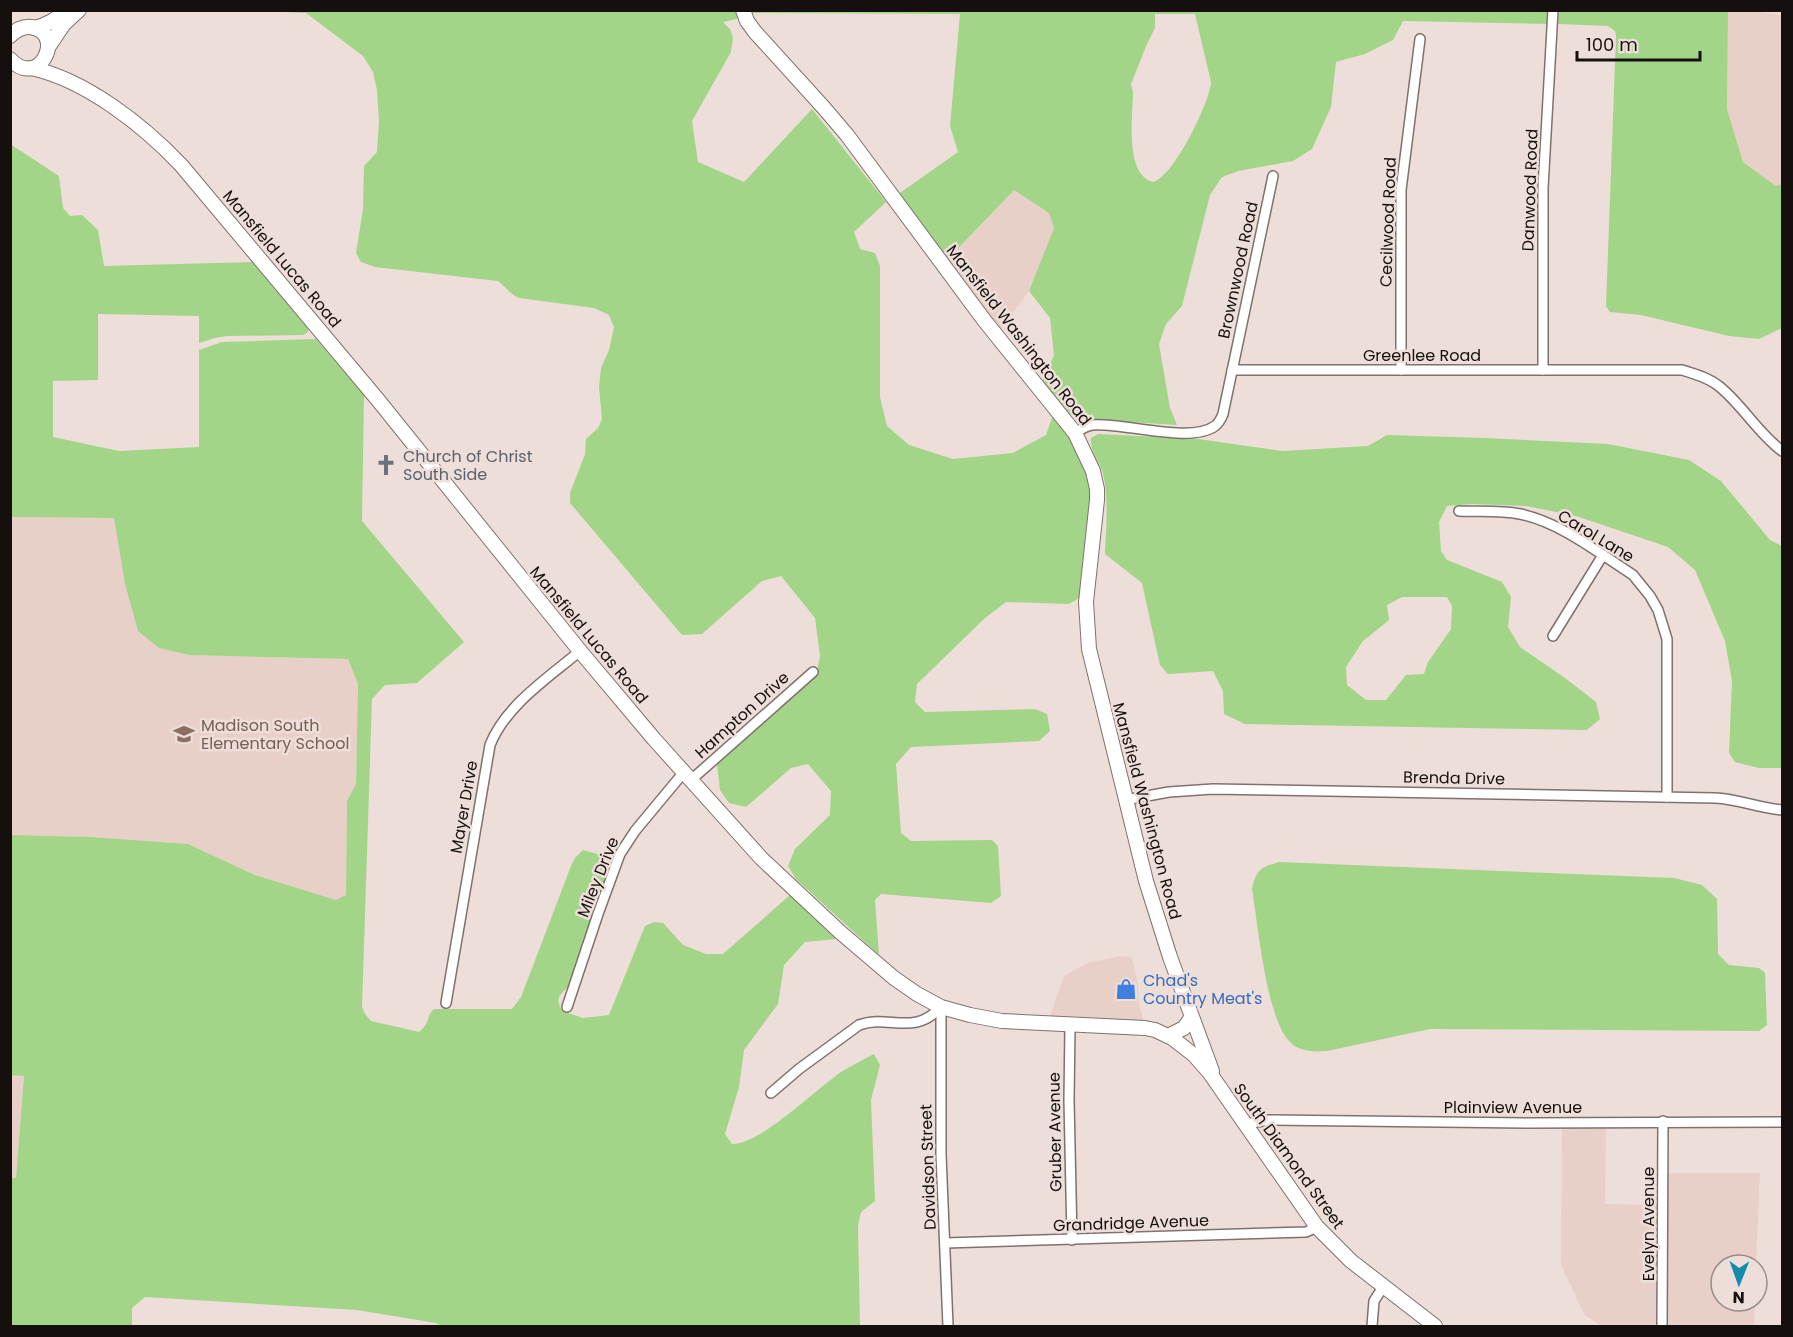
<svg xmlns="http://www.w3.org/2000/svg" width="1793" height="1337" font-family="Poppins,sans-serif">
	<rect width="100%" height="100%" fill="#eeded9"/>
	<g fill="#e8d0c8">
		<polygon points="1728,11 1752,11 1782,15 1782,184 1776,186 1743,162 1727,109"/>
		<polygon points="1014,189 1049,213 1054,228 1029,291 999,332 946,261"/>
		<polygon points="11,517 114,518 125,584 159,648 189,655 348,659 358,684 356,784 347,801 346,895 336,900 255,875 188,844 91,837 11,835"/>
		<polygon points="1120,956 1132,957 1138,984 1139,1003 1144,1023 1049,1019 1064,976 1087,963"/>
		<polygon points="10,1075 24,1075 16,1178 11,1178"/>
		<polygon points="1562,1126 1606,1126 1605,1204 1667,1205 1667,1173 1760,1173 1756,1265 1721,1265 1721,1301 1755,1301 1754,1326 1601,1326 1584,1314 1561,1265"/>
	</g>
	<g fill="#a2d587" fill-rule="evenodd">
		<path d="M 259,11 L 1548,11 L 1548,24 L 1403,21 L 1393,40 L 1365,54 L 1336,62 L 1331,107 L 1312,149 L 1293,161 L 1238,171 L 1222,177 L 1210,195 L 1182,306 L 1166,324 L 1159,344 L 1170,408 L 1177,425 L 1079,419 L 1055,407 L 1042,381 L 1054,355 L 1050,318 L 1029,291 L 1054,228 L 1049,213 L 1014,190 L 946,261 L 897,195 L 958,152 L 950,126 L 960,14 L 754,13 L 741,18 L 723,22 L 730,29 L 733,38 L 731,52 L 692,121 L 698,162 L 744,182 L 812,109 L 886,202 L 854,232 L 860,249 L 875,253 L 880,266 L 880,397 L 887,426 L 909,445 L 953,459 L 1013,453 L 1046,435 L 1053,415 L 1069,433 L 1087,465 L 1093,489 L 1081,597 L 1069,604 L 1006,602 L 985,618 L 917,684 L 915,702 L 925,712 L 1035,709 L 1047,714 L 1050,731 L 1039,741 L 911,747 L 896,764 L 901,833 L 911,841 L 992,840 L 998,846 L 1001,896 L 991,903 L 881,894 L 875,900 L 879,955 L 796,879 L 788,866 L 795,849 L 830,815 L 831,791 L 808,764 L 791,768 L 746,807 L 729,803 L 720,790 L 717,764 L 814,678 L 817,672 L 820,656 L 815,618 L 781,576 L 762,581 L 702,634 L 682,635 L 570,503 L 570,493 L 585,454 L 586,439 L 598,428 L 602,419 L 599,387 L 601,368 L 609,350 L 614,327 L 609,315 L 594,308 L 519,298 C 510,294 506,287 498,281 L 375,267 L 361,262 L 356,253 L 363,209 L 364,166 L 377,152 L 379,121 L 377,90 L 373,72 L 363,56 L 306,13 ZM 1155,14 L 1195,14 L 1211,82 C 1210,102 1173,178 1153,182 C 1124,174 1133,115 1133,92 L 1131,84 L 1147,44 L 1155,28 Z"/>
		<polygon points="1559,11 1728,11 1727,109 1743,162 1776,186 1782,184 1782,328 1759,339 1729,336 1641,315 1610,312 1606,306 1616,36 1615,31 1608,26 1558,24"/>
		<path d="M 10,144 L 59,176 L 63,208 L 70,216 L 82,215 L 98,230 L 104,266 L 253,262 L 308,328 L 308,332 L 303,335 L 227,336 L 215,338 L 199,343 L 199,316 L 98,314 L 98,380 L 53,381 L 53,437 L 119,451 L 199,447 L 199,350 L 222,342 L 316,339 L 364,395 L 362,521 L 464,642 L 417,683 L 385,685 L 372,699 L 362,1007 L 365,1014 L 371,1021 L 419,1032 C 431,1023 426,1015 434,1009 L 512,1009 L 521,997 L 571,866 L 575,858 L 583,850 L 609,857 L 611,867 L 569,986 C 559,996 555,997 562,1011 L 583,1018 L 609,1015 L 645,926 L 654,922 L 663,923 L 683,945 L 706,954 L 723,954 L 790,895 L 836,939 L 805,942 L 784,965 L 778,1004 L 744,1050 L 739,1087 L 725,1134 L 732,1144 C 760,1145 816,1089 841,1072 C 852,1065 863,1060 874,1054 L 880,1065 L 871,1100 L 875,1201 L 861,1212 L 858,1225 L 860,1326 L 442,1326 L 436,1323 L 357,1310 L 145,1297 L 132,1308 L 132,1326 L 11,1326 L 11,1178 L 16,1178 L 24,1076 L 11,1075 L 11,835 L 91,837 L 188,844 L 255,875 L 336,900 L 346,895 L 347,801 L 356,784 L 358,684 L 348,659 L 189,655 L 159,648 L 138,631 L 125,584 L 114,518 L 11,517 Z"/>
		<path d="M 1098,434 L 1198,439 L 1283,451 L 1368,446 L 1387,435 L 1484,438 L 1608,444 L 1689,460 L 1721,481 L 1770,540 L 1782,546 L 1782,768 L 1759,768 L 1735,762 L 1729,753 L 1732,681 L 1725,641 L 1695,570 L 1668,547 L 1576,516 L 1526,506 L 1471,504 L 1447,506 L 1439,522 L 1441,551 L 1447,560 L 1502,582 L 1511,597 L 1508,627 L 1520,647 L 1565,678 L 1596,702 L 1600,719 L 1587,730 L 1245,724 L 1224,714 L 1223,691 L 1213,671 L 1168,674 L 1160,665 L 1142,583 L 1105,554 C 1106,528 1109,499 1103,473 C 1099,460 1090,453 1091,438 ZM 1402,597 L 1447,597 L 1452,606 L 1451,629 L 1428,662 L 1424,674 L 1406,675 L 1386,700 L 1366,700 L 1347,685 L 1346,667 L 1363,641 L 1389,620 L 1387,605 Z"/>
		<path d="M 1279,862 L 1674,878 L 1702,885 L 1717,899 L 1718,954 L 1729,965 L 1759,968 L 1765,973 L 1767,1025 L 1759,1031 L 1430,1029 L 1327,1051 C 1314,1052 1298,1052 1289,1041 C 1266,1016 1258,925 1252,889 C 1256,870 1261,867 1279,862 Z"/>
	</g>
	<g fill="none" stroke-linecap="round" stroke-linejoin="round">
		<defs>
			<g id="street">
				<path d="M 1232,370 L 1682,370 C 1695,374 1709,378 1720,387 C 1743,406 1758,433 1782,451"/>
				<polyline points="1401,370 1401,190 1420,39"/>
				<polyline points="1543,370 1543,188 1553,10"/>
				<path d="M 1075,433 C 1081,429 1086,426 1092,425 C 1123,422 1190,444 1215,426 C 1219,423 1221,419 1223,414 L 1273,176"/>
				<path d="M 1459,511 C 1479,512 1500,510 1520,514 C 1558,522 1592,548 1624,569 L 1633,575 L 1650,596 L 1658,610 L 1667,639 L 1667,797"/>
				<polyline points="1553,636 1603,555"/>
				<polyline points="691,780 813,672"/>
				<path d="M 1125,800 L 1169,792 L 1213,789 L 1715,798 C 1738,799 1759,808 1782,810"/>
				<path d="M 446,1003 L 490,745 C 506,705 548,678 580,651"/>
				<polyline points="567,1007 598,914 620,854 635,831 684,772"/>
				<polyline points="941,1007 941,1155 948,1326"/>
				<polyline points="1070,1025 1069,1100 1072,1240"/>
				<path d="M 771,1093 L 799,1069 L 859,1025 C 889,1014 913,1037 941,1007"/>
				<polyline points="1245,1124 1269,1120 1527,1123 1782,1122"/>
				<polyline points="945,1243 1306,1232 1317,1227"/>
				<polyline points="1372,1326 1374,1301 1383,1287"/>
				<polyline points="1662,1326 1663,1121"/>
			</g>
			<g id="secondary">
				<polyline points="743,10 747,21 755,32 824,108 847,135 984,320 1075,433 1093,471 1097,489 1097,500 1086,602 1089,649 1146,881 1170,957 1212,1071"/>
				<path d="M 34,28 C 48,25 56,19 67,10"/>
				<path d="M 10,36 C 16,30 22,26 31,27 C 67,33 39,91 10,59"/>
				<polyline points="49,46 63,25 79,10"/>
				<path d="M 31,68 C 86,80 143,125 181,165 L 378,400 L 580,651 L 654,739 L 761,858 L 840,932 L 894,978 L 917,994 L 941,1007 L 970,1015 L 1002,1021 L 1145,1028 L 1155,1030 L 1172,1038 L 1194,1055 L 1209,1072 L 1317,1227 L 1351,1261 L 1435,1326"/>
				<polyline points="1168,1036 1184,1028 1191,1018"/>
			</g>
		</defs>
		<use href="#street" stroke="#7f716c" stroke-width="12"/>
		<use href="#secondary" stroke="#7f716c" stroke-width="16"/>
		<use href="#street" stroke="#fff" stroke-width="9"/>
		<use href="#secondary" stroke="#fff" stroke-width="14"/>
	</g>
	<defs>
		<symbol id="church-bare" viewBox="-9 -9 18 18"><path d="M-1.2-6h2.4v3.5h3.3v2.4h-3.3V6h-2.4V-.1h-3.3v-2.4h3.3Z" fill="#6b7280" stroke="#eeded9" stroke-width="2.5" paint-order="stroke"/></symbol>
		<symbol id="school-bare" viewBox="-9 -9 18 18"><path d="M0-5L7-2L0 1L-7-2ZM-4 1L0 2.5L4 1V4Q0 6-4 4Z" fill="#8d6e63" stroke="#eeded9" stroke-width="2.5" paint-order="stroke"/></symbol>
		<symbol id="shop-bare" viewBox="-9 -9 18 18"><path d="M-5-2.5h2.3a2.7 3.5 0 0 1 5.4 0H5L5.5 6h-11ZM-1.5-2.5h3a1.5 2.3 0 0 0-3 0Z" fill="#3f7fe0" stroke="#eeded9" stroke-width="2.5" paint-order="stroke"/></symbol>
	</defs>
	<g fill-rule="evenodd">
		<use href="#church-bare" x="371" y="450" width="30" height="30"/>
		<use href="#school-bare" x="169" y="719" width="30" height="30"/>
		<use href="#shop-bare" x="1111" y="974" width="30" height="30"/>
	</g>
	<g text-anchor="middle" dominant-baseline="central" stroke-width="5" stroke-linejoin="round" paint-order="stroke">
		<g font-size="16" fill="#15100e" stroke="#eeded9">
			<text transform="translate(1530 190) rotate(-88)">Danwood Road</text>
			<text transform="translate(1388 222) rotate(-88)">Cecilwood Road</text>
			<text transform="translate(282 259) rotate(50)">Mansfield Lucas Road</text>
			<text transform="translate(1238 270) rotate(-78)">Brownwood Road</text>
			<text transform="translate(1019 335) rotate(52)">Mansfield Washington Road</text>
			<text x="1422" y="355">Greenlee Road</text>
			<text transform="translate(1596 536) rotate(31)">Carol Lane</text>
			<text transform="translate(589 635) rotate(50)">Mansfield Lucas Road</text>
			<text transform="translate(742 715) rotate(-42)">Hampton Drive</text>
			<text transform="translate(1454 778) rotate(1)">Brenda Drive</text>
			<text transform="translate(464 807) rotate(-80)">Mayer Drive</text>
			<text transform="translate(1147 811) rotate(75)">Mansfield Washington Road</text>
			<text transform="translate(598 877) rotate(-68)">Miley Drive</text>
			<text x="1513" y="1107">Plainview Avenue</text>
			<text transform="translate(1055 1132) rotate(-91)">Gruber Avenue</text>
			<text transform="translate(1289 1156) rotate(54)">South Diamond Street</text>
			<text transform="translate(928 1167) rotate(-92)">Davidson Street</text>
			<text transform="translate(1131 1223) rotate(-2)">Grandridge Avenue</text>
			<text transform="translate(1648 1224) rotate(-90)">Evelyn Avenue</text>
		</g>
		<g font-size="16" fill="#5b616d" stroke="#eeded9" text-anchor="start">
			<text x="403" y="456">Church of Christ<tspan x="403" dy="18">South Side</tspan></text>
		</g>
		<g font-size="16" fill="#785e54" stroke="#eeded9" text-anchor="start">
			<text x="201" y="725">Madison South<tspan x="201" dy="18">Elementary School</tspan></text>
		</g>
		<g font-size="16" fill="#366cbe" stroke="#eeded9" text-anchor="start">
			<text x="1143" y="980">Chad's<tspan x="1143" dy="18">Country Meat's</tspan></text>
		</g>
	</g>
	<rect width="1793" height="1337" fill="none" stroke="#15100e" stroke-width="24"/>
	<g transform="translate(1739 1283) rotate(181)"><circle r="28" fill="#eeded9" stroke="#978c88" stroke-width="1.5"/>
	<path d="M0-4.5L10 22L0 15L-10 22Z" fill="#128bae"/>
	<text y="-9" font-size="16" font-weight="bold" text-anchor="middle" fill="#15100e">N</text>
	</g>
	<path d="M1577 51v9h123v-9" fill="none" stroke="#15100e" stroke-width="3"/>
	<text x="1586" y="51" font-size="18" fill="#15100e" stroke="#eeded9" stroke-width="4.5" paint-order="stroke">100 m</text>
</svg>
